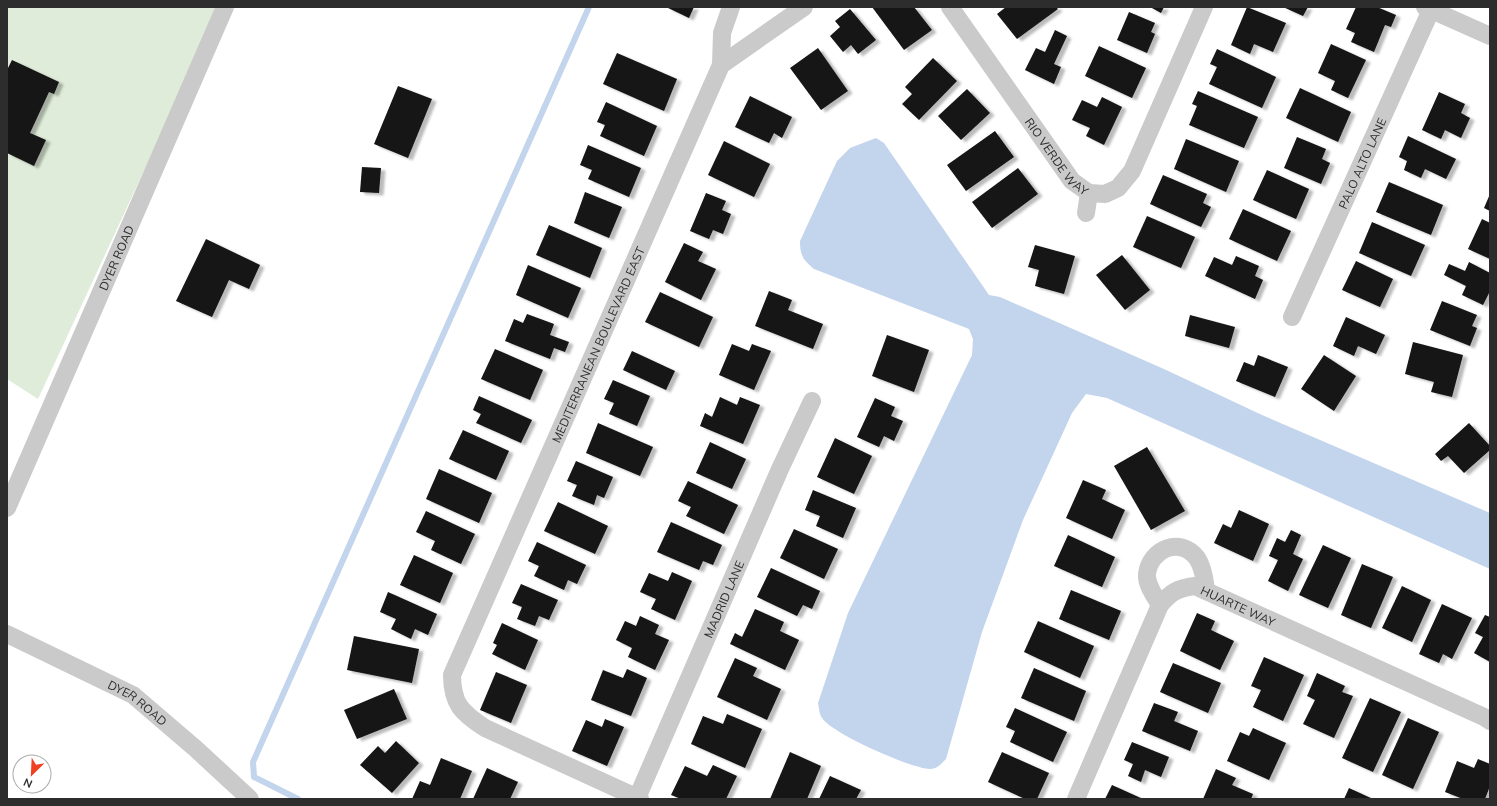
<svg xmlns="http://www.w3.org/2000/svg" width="1497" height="806" font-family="Mulish,sans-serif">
	<defs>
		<filter id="shadow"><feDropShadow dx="4.5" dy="2.5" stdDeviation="1" flood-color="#0004"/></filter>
	</defs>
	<rect width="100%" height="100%" fill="#fff"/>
	<polygon fill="#dfecd9" points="7,7 220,7 38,399 7,379"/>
	<path fill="#c3d4ed" d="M 876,138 L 884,143 L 989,295 L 1000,297 L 1164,369 L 1262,415 L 1490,513 L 1490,569 L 1107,398 L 1086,394 L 1072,413 L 1023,520 L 982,632 L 946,759 C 941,764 937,769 930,769 C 912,769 831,733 822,718 C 819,714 819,707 818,703 L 848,613 L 972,355 L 973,339 L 969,329 L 814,269 C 803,260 800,255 800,241 L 837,161 L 850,148 Z"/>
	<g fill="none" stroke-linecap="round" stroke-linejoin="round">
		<polyline stroke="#c3d4ed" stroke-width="6" points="298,799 254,777 253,762 589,7"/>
	</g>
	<g fill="#141414" filter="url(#shadow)">
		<polygon points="666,7 694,7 689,18"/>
		<polygon points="872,7 914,7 932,30 904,50"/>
		<polygon points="1006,7 1056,7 1058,9 1017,39 997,14"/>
		<polygon points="1150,7 1164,7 1161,13"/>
		<polygon points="1247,7 1286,23 1273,52 1254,44 1250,54 1231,45"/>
		<polygon points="1283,7 1308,7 1303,16"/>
		<polygon points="1356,7 1377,7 1396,15 1391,27 1385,25 1374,52 1351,42 1355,33 1346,29"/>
		<polygon points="850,9 876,40 858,54 851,45 843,52 830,36 840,27 835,21"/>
		<polygon points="1129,12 1155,23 1151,32 1155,34 1147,53 1117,40"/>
		<polygon points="1055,30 1067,36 1054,64 1061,67 1054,84 1025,70 1036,48 1045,52"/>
		<polygon points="1331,44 1366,60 1348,98 1331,90 1335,81 1318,73"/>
		<polygon points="1099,46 1146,68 1132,98 1085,76"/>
		<polygon points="818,48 848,91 821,110 790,68"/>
		<polygon points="1217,49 1276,77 1262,108 1209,84 1217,67 1210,64"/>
		<polygon points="617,53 677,79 664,111 603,84"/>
		<polygon points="933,58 957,81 919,120 902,104 912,94 905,87"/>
		<polygon points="12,60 59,82 54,94 49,92 30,133 46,140 34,166 7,153 7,70"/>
		<polygon points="398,86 432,99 408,158 374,144"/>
		<polygon points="1300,88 1351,112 1338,142 1286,118"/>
		<polygon points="967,89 990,113 961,140 938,116"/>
		<polygon points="1198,91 1258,117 1244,148 1189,125 1197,106 1192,104"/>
		<polygon points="1439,92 1465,104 1461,113 1470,118 1461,138 1445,130 1441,139 1422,130"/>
		<polygon points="750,96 792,117 782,138 774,133 769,143 735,127"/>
		<polygon points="1102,97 1122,107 1104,145 1086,136 1090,128 1072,120 1082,100 1097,107"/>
		<polygon points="606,102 657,126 644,156 600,136 605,125 597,122"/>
		<polygon points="995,131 1014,157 966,191 947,165"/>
		<polygon points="1408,136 1456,159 1446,179 1425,169 1421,178 1404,170 1407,161 1399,157"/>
		<polygon points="1297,137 1326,149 1322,159 1330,163 1321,184 1284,168"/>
		<polygon points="1186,139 1239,161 1226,192 1174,169"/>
		<polygon points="724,141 770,164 754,197 708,175"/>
		<polygon points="588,145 641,168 629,197 588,179 592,170 580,165"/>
		<polygon points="362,167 381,168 379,193 360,192"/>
		<polygon points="1018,168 1038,194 992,228 972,202"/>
		<polygon points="1267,170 1309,189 1296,219 1253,200"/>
		<polygon points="1163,175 1207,194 1203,203 1211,207 1201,227 1150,204"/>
		<polygon points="1389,182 1443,205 1431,235 1376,212"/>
		<polygon points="585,192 622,207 609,238 574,223"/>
		<polygon points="706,193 726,201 722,210 731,214 723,234 713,230 709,239 690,231"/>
		<polygon points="1490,194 1490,211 1484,208"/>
		<polygon points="1243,209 1291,231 1277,261 1229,239"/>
		<polygon points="1147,216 1195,237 1181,268 1133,247"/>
		<polygon points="1482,219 1490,223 1490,259 1468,249"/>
		<polygon points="1372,222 1425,245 1411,276 1359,253"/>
		<polygon points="549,225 602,248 590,278 536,255"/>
		<polygon points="206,239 260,265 249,289 229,280 212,317 176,301"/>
		<polygon points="684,243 703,252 698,261 716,269 701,300 665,282"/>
		<polygon points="1035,245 1075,256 1064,294 1035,286 1039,270 1028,267"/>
		<polygon points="1122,255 1150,290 1125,310 1096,275"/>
		<polygon points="1236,256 1259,266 1255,276 1263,280 1255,299 1205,276 1214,257 1232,265"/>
		<polygon points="1356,261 1393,279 1380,307 1342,290"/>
		<polygon points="1469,262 1490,273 1490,291 1483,305 1462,295 1466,286 1444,275 1449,264 1465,271"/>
		<polygon points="528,265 581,288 568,318 516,295"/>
		<polygon points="769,291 792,300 788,310 823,324 813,349 755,326"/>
		<polygon points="660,292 713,317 699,347 645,322"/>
		<polygon points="1442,301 1477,315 1472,326 1477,328 1470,346 1430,330"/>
		<polygon points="527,314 554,324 550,335 569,342 565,352 554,348 550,359 505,341 514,319 523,323"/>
		<polygon points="1190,315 1235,327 1229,348 1185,336"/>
		<polygon points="1346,317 1385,335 1376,354 1358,346 1354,356 1333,346"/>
		<polygon points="887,335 929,350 914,392 872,376"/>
		<polygon points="1413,342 1463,355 1452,397 1431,392 1434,382 1405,374"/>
		<polygon points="732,344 749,351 752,344 771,351 754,390 719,375"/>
		<polygon points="495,349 543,370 530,400 481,379"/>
		<polygon points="632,351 675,371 666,390 623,370"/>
		<polygon points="1258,355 1288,367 1275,397 1236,381 1244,362 1254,366"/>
		<polygon points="1324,355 1356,376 1334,411 1301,389"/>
		<polygon points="613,380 650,396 637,426 609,414 614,403 604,399"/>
		<polygon points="479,396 532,420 521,443 476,423 481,414 473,410"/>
		<polygon points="720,397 737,405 740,397 760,405 743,444 700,426 705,413 712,417"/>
		<polygon points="875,398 895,407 891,416 903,421 894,441 884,436 879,447 857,437"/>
		<polygon points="598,423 653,447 640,476 586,453"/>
		<polygon points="1469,423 1490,446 1490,450 1464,473 1448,456 1441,461 1435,454"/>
		<polygon points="463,430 509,451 496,480 449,459"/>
		<polygon points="835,438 872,456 854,494 817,477"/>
		<polygon points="710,442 746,459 732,489 696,473"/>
		<polygon points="1147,447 1185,511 1151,530 1114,466"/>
		<polygon points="576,461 613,477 604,498 597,495 594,505 572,496 577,485 567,481"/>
		<polygon points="439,469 492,493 479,523 426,499"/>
		<polygon points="1083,480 1106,490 1102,499 1125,510 1112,539 1066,518"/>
		<polygon points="688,481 738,505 724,534 686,516 691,507 678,501"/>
		<polygon points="813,490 856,508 843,538 816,526 820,516 805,510"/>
		<polygon points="558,502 608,526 595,554 544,531"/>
		<polygon points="1239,510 1269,524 1253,561 1214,543 1223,524 1231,528"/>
		<polygon points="426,511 475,534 461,564 431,550 435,541 416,532"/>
		<polygon points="671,522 722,545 713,565 703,561 699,570 657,552"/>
		<polygon points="794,529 838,549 824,579 780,558"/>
		<polygon points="1291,530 1301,535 1293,554 1303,559 1288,591 1268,581 1278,560 1269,556 1277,538 1285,542"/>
		<polygon points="1068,535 1115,557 1102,587 1054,566"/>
		<polygon points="537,542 586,565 577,584 568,580 564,590 534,576 539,566 528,561"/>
		<polygon points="1323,545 1351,558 1328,608 1299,595"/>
		<polygon points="414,555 453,573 440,603 400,585"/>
		<polygon points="1362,564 1393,577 1371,628 1341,615"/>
		<polygon points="771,568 820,591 812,609 803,605 797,616 757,597"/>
		<polygon points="672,572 692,581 675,620 651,609 656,599 640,592 649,573 668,581"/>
		<polygon points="521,584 558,600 549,620 539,616 535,626 517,619 522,607 512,603"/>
		<polygon points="1402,586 1431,600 1412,642 1382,628"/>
		<polygon points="1071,590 1121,611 1109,640 1059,619"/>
		<polygon points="388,592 437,614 428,635 415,629 411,639 391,629 396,619 380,612"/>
		<polygon points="1442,604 1472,618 1452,659 1443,654 1439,663 1419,654"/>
		<polygon points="755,609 784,622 780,631 799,640 785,670 730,644 735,633 742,637"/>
		<polygon points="1197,613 1215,621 1211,630 1234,641 1220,670 1180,651"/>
		<polygon points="1485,615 1490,617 1490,662 1474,653 1483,637 1475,633"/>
		<polygon points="640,616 659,625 655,634 669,640 655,670 628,657 632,648 616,640 625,621 636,626"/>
		<polygon points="1038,621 1094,646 1080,678 1024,652"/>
		<polygon points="502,623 538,640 525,670 492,654 497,645 493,643"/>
		<polygon points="354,636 419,649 412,683 347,670"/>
		<polygon points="1264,657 1304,675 1283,721 1253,707 1261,690 1251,686"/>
		<polygon points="735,658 757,668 753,676 781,689 767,720 717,697"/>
		<polygon points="1173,663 1221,683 1208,713 1160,692"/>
		<polygon points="1034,668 1086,691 1074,721 1021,698"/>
		<polygon points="627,669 647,678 631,716 591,700 603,670 623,678"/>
		<polygon points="496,672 527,685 511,723 480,710"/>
		<polygon points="1317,673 1345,686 1342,692 1353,696 1334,738 1303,724 1315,700 1307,696"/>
		<polygon points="394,689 407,719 357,739 344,710"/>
		<polygon points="1370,698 1401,712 1373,772 1342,758"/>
		<polygon points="1154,703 1178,712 1174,721 1198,731 1190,751 1142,731"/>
		<polygon points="1015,708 1067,732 1053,762 1010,742 1015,731 1006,727"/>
		<polygon points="727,714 762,729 745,768 691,744 703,716 723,724"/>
		<polygon points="1408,718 1439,732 1413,789 1382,775"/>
		<polygon points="605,719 624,727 607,766 572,751 586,720 602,727"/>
		<polygon points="1253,728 1286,743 1269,780 1227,761 1240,732 1249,736"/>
		<polygon points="396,741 419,763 392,793 360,765 378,746 385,753"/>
		<polygon points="1132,742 1169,757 1161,777 1145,770 1141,782 1128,776 1133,764 1124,760"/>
		<polygon points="790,752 821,766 807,799 770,799"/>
		<polygon points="1002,752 1049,773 1037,799 1025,799 988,782"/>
		<polygon points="441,758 472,771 460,799 412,799 420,781 430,785"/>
		<polygon points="1478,759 1490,764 1490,786 1485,799 1463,799 1445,792 1457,761 1474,768"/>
		<polygon points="713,765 737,776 726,799 681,799 671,795 685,766 707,776"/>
		<polygon points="487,768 518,782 510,799 473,799"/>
		<polygon points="1216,769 1236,778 1232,785 1253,794 1251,799 1203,799"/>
		<polygon points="830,776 861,790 856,799 819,799"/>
		<polygon points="1112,785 1143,799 1105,799"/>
		<polygon points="1349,788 1373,799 1344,799"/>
	</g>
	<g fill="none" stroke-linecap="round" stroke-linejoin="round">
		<g stroke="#cacaca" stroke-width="18">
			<path id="s1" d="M 950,7 L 1072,181 L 1089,193 L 1105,194 L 1118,188 L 1132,171 L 1204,7"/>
			<polyline points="1425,7 1490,36"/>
			<polyline points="721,65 722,33 731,7"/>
			<polyline points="1086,213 1089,193"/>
			<path id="s2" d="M 1292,317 L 1431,10"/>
			<path id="s3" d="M 7,508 L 225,7"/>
			<path d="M 1160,605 C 1155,596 1146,585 1147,574 C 1150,549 1180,536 1197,558 C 1203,567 1205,581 1206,591"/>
			<path id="s4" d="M 7,634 L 133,695 L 196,749 L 250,799"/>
			<path id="s5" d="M 637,798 L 780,469 L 812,401"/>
			<path id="s6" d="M 640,799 L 485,728 C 462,713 452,704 452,675 L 721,65 L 804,7"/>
			<path id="s7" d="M 1076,799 L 1160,605 C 1171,592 1178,588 1195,586 L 1484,717 L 1490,721"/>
		</g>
	</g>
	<g text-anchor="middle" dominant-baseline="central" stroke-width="4" stroke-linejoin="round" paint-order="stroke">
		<g font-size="12" fill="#2d2d2d" stroke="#fff">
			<text stroke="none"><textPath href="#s1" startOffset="184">RIO VERDE WAY</textPath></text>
			<text stroke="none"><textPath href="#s2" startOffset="169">PALO ALTO LANE</textPath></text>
			<text stroke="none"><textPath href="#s3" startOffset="273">DYER ROAD</textPath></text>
			<text stroke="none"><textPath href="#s6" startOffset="598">MEDITERRANEAN BOULEVARD EAST</textPath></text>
			<text stroke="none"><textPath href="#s5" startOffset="217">MADRID LANE</textPath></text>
			<text stroke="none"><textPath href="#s7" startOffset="300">HUARTE WAY</textPath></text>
			<text stroke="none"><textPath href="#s4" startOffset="148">DYER ROAD</textPath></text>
		</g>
	</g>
	<rect width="1497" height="806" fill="none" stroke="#2d2d2d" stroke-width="16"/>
	<g transform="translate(32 774) rotate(204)"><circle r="19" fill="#ffffff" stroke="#ababab"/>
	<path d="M0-3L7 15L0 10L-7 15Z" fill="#f13f22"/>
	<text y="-6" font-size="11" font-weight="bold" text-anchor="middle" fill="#2d2d2d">N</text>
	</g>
</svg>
